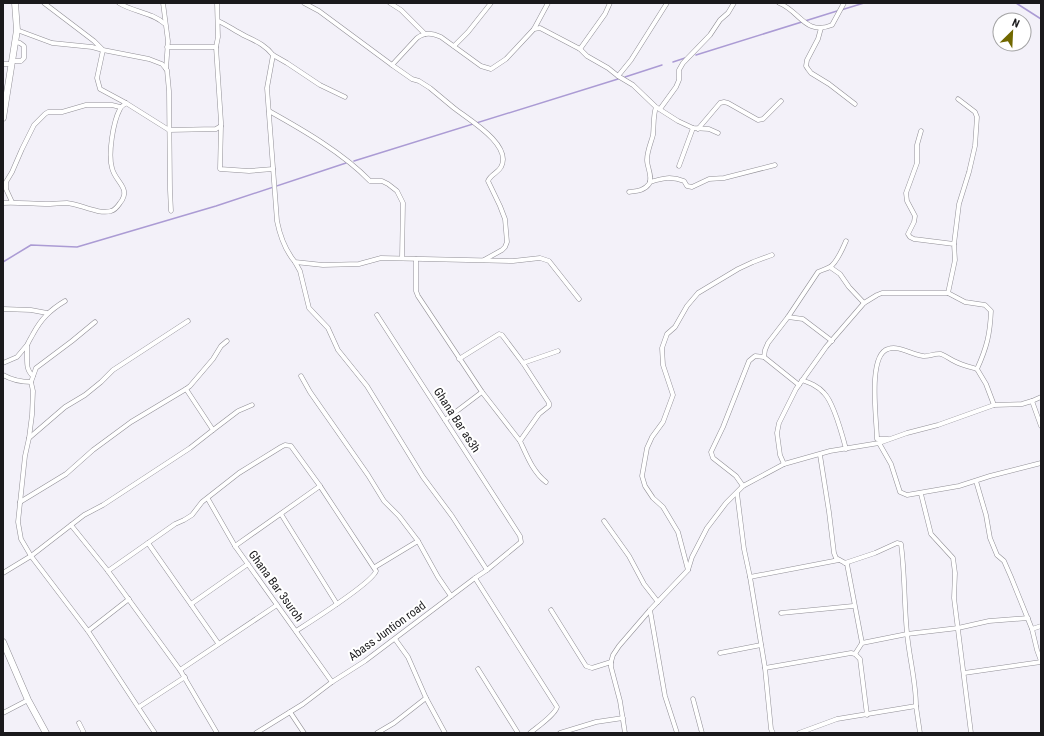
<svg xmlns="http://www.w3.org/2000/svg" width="1044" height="736" font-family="'Roboto Condensed',sans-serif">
	<rect width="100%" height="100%" fill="#f3f1f9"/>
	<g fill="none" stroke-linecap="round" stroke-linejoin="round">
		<g stroke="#ab9bd4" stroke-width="1.5">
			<polyline points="1016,3 1041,19"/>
			<polyline points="841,10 864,3"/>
			<polyline points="696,55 837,11"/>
			<polyline points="673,62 685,58"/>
			<polyline points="625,77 662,65"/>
			<polyline points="354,161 618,79"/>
			<polyline points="3,262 31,245 77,247 216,206 346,163"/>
		</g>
		<defs>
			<g id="street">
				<polyline points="44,3 94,41 103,50 149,59 162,64 167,70 169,91 170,190 171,211"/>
				<path d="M 119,3 C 133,12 152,12 165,24"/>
				<polyline points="163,3 168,41 166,69"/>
				<path d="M 304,3 L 319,11 L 392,65 L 417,38 C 425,32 432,33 441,37 L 481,66 L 491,69 L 506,59 L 534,29 L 540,28 L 580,49 L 587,56 L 608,68 L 618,76 L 633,85 L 656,107 L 678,121 L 693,128 L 709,129 L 718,133"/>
				<polyline points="390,3 401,10 425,34"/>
				<path d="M 779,3 C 800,11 805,36 832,25 L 844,3"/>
				<path d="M 218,21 C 225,24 231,28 238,32 C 251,40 263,42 273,55 L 267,88 L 277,221 C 280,236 285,250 295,262 L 323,265 L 359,264 L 381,258 L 513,261 L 540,258 L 549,261 L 579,299"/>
				<polyline points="821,28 818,39 807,60 806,66 808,69 811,73 829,84 855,104"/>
				<polyline points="534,29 548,3"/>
				<polyline points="17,30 52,43 92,47 103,50 97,78 100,89 126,103 169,130 216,129 221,126 221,122 216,47 218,37 217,3"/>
				<polyline points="454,46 468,32 491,3"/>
				<polyline points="167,47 216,47"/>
				<polyline points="580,49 605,14 610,3"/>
				<polyline points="273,55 287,63 320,85 345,97"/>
				<polyline points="13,61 21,61 24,58 24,46 20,43 15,42"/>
				<polyline points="3,64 12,64"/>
				<path d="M 392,65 L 412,79 L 419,81 L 430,88 L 454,108 C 468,119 513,145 501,167 C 498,173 491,174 488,181 L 500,206 L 505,219 L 507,242 L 505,247 L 502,250 L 484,260"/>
				<polyline points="618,76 631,60 667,3"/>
				<polyline points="660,109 676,87 679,80 679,70 683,63 710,35 720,20 728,13 734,3"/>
				<path d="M 269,111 C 303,130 343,153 370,181 L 382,181 L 388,184 L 397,191 L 403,203 L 402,258"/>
				<polyline points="221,126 220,169 249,171 273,169"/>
				<polyline points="698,129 720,103 724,102 728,103 758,120 763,119 781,101"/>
				<polyline points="679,166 693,128"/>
				<path d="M 650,182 C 663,178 671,176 684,181 L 687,186 L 692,187 L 709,179 L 724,178 L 775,165"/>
				<path d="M 629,192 C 636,191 644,191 649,184 C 653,177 647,167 647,160 C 647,151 651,143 653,135 C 654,125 653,116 656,107"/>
				<polyline points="12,202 6,189 6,182 12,172 22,149 34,125 45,114 48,112 62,112 86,105 112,105 120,107"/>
				<path d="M 3,203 C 17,202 31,204 45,204 C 53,204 60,203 67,203 C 80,204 99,215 111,211 C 115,210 118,206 120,203 C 132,188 115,182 112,168 C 108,154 113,122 120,109 C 121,106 124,105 126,103"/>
				<polyline points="954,244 959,204 969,172 975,146 977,117 975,112 958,99"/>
				<polyline points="416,259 416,291 418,296 482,392 520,441 539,414 549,406 549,403 523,363 502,335 499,334 459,359"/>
				<polyline points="295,262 300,271 309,308 328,328 338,350 367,386 423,477 452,516 487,570"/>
				<polyline points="830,267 840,274 849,287 864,303"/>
				<path d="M 948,293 L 965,302 L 985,305 L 991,311 C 990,334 987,347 977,369 L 986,384 L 994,405"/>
				<polyline points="3,309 31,310 47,313"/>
				<path d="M 788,317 L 818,272 C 822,270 826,269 830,267 C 836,263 843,248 846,241"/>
				<polyline points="95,322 72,341 36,368 31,382 33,391 32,415 29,438 25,456 18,522 21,539 31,556 88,631 155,733"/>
				<polyline points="764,357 765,350 768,343 788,317 803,319 832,341"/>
				<polyline points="3,363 17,357 27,345"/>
				<polyline points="523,363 558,351"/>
				<path d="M 3,375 C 12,380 21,382 31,382"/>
				<path d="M 33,376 C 27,371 27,365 27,358 C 27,354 27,350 27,346 C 28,342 31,338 33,334 C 41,319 50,310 65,301"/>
				<polyline points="301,376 310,392 368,475 384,501 399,516 418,541 438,577 451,596"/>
				<path d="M 802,380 C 810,383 818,386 824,393 C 834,403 842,434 846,449"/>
				<polyline points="186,389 190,386 213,359 221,346 227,341"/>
				<polyline points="1032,401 1041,426"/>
				<polyline points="445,420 482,392"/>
				<polyline points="213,430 238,411 252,405"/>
				<polyline points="29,438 65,407 85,395 101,382 113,370 188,321"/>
				<path d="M 888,439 L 877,439 C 877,422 867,355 888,349 C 899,345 912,355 923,356 C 929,357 934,353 941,354 C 946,356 950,359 954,361 C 961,365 970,367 977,369"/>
				<path d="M 520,441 C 527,456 533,472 546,482"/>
				<polyline points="879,443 891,464 900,492 907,495 959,486 990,476 1041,463"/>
				<polyline points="820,455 829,512 834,553 836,558 847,564 862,643"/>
				<polyline points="784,464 780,455 777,433 779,423 796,389 826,347 864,303 877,295 882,293 948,293 955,260 954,244 914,239 910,237 908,234 914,222 915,216 907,201 906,193 917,163 917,145 921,131"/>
				<polyline points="976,481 986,515 990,538 997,555 1004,561 1011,577 1032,629 1037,650 1041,661"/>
				<polyline points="743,486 736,476 713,458 711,452 723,427 749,361 755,356 764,357 799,385"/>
				<polyline points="737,493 744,549 750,577 765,668 771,729 773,733"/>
				<polyline points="921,494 931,534 953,558 955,573 954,598 971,733"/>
				<polyline points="208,499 235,546 332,682"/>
				<polyline points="281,514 337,604"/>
				<polyline points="604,521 629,556 644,584 658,602"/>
				<polyline points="71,525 108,571 180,670 217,733"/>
				<polyline points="148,543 218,643"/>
				<polyline points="235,546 320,486"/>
				<path d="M 845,563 L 875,553 L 897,543 L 901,544 C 905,574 904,603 907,633 C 909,657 916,681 916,706"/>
				<polyline points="375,567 418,541"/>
				<polyline points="688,570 678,532 663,507 653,498 645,486 642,476 647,448 652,437 663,422 673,395 663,365 662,348 667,334 675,327 687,306 698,293 738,269 753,262 772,255"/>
				<path d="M 108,571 L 175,524 L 184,520 L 192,515 L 202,502 L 239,473 L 281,447 L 285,445 L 291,446 L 320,486 L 376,571 C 372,583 310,622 296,631"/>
				<polyline points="3,573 31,556 84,515 103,505 190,448 213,430 186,389 131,422 93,450 66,474 20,502"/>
				<polyline points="750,577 839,560"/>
				<path d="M 475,578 L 557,707 C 555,715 537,727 530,733"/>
				<polyline points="191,604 248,564"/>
				<polyline points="551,610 586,666 592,668 611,662"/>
				<polyline points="650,610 665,696 677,733"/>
				<polyline points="781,613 853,606"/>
				<polyline points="1032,629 1041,626"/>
				<polyline points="88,631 129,599"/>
				<polyline points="720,653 761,645"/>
				<polyline points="855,654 862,643 907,634 958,628 989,621 1028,618"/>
				<polyline points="765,668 851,653 855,654 860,659 867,715"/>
				<polyline points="478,669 518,733"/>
				<polyline points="180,670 277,605"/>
				<polyline points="964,673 1041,662"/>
				<polyline points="426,698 445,733"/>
				<polyline points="693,699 702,733"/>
				<polyline points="139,707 185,677"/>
				<polyline points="290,712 304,733"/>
				<polyline points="3,713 28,700"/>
				<polyline points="79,723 84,733"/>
				<polyline points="256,733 303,704 332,682 365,661 475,578 487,570 521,542 520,536 377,315"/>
				<polyline points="377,733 394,723 426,698 408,657 395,639"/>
				<polyline points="560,733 596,722 623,718"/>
				<polyline points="625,733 620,701 611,667 611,662 613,655 619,646 650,610 688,570 692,557 707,528 726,503 743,486 784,464 830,451 879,443 907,433 938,425 994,405 1022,404 1032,401 1041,397"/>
				<polyline points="799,733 837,719 916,706 920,733"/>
			</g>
			<g id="secondary">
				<polyline points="3,118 17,30 15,3"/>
				<polyline points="3,642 28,700 46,733"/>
			</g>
		</defs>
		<use href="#street" stroke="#918f96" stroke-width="5"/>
		<use href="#secondary" stroke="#918f96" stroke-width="7"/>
		<use href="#street" stroke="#fff" stroke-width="4"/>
		<use href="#secondary" stroke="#fff" stroke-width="6"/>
	</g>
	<g text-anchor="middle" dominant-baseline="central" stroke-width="4" stroke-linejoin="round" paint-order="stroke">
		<g font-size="12" fill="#1a191c" stroke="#fff">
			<text transform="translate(457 420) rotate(57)">Ghana Bar as3h</text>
			<text transform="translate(276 586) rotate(54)">Ghana Bar 3suroh</text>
			<text transform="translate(387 631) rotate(-36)">Abass Juntion road</text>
		</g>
	</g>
	<rect width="1044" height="736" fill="none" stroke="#1a191c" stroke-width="8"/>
	<g transform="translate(1012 32) rotate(24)"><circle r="19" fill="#ffffff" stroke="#a3a3a4"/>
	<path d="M0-3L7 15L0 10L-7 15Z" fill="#716800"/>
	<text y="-6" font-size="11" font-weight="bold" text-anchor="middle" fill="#1a191c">N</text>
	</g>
</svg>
